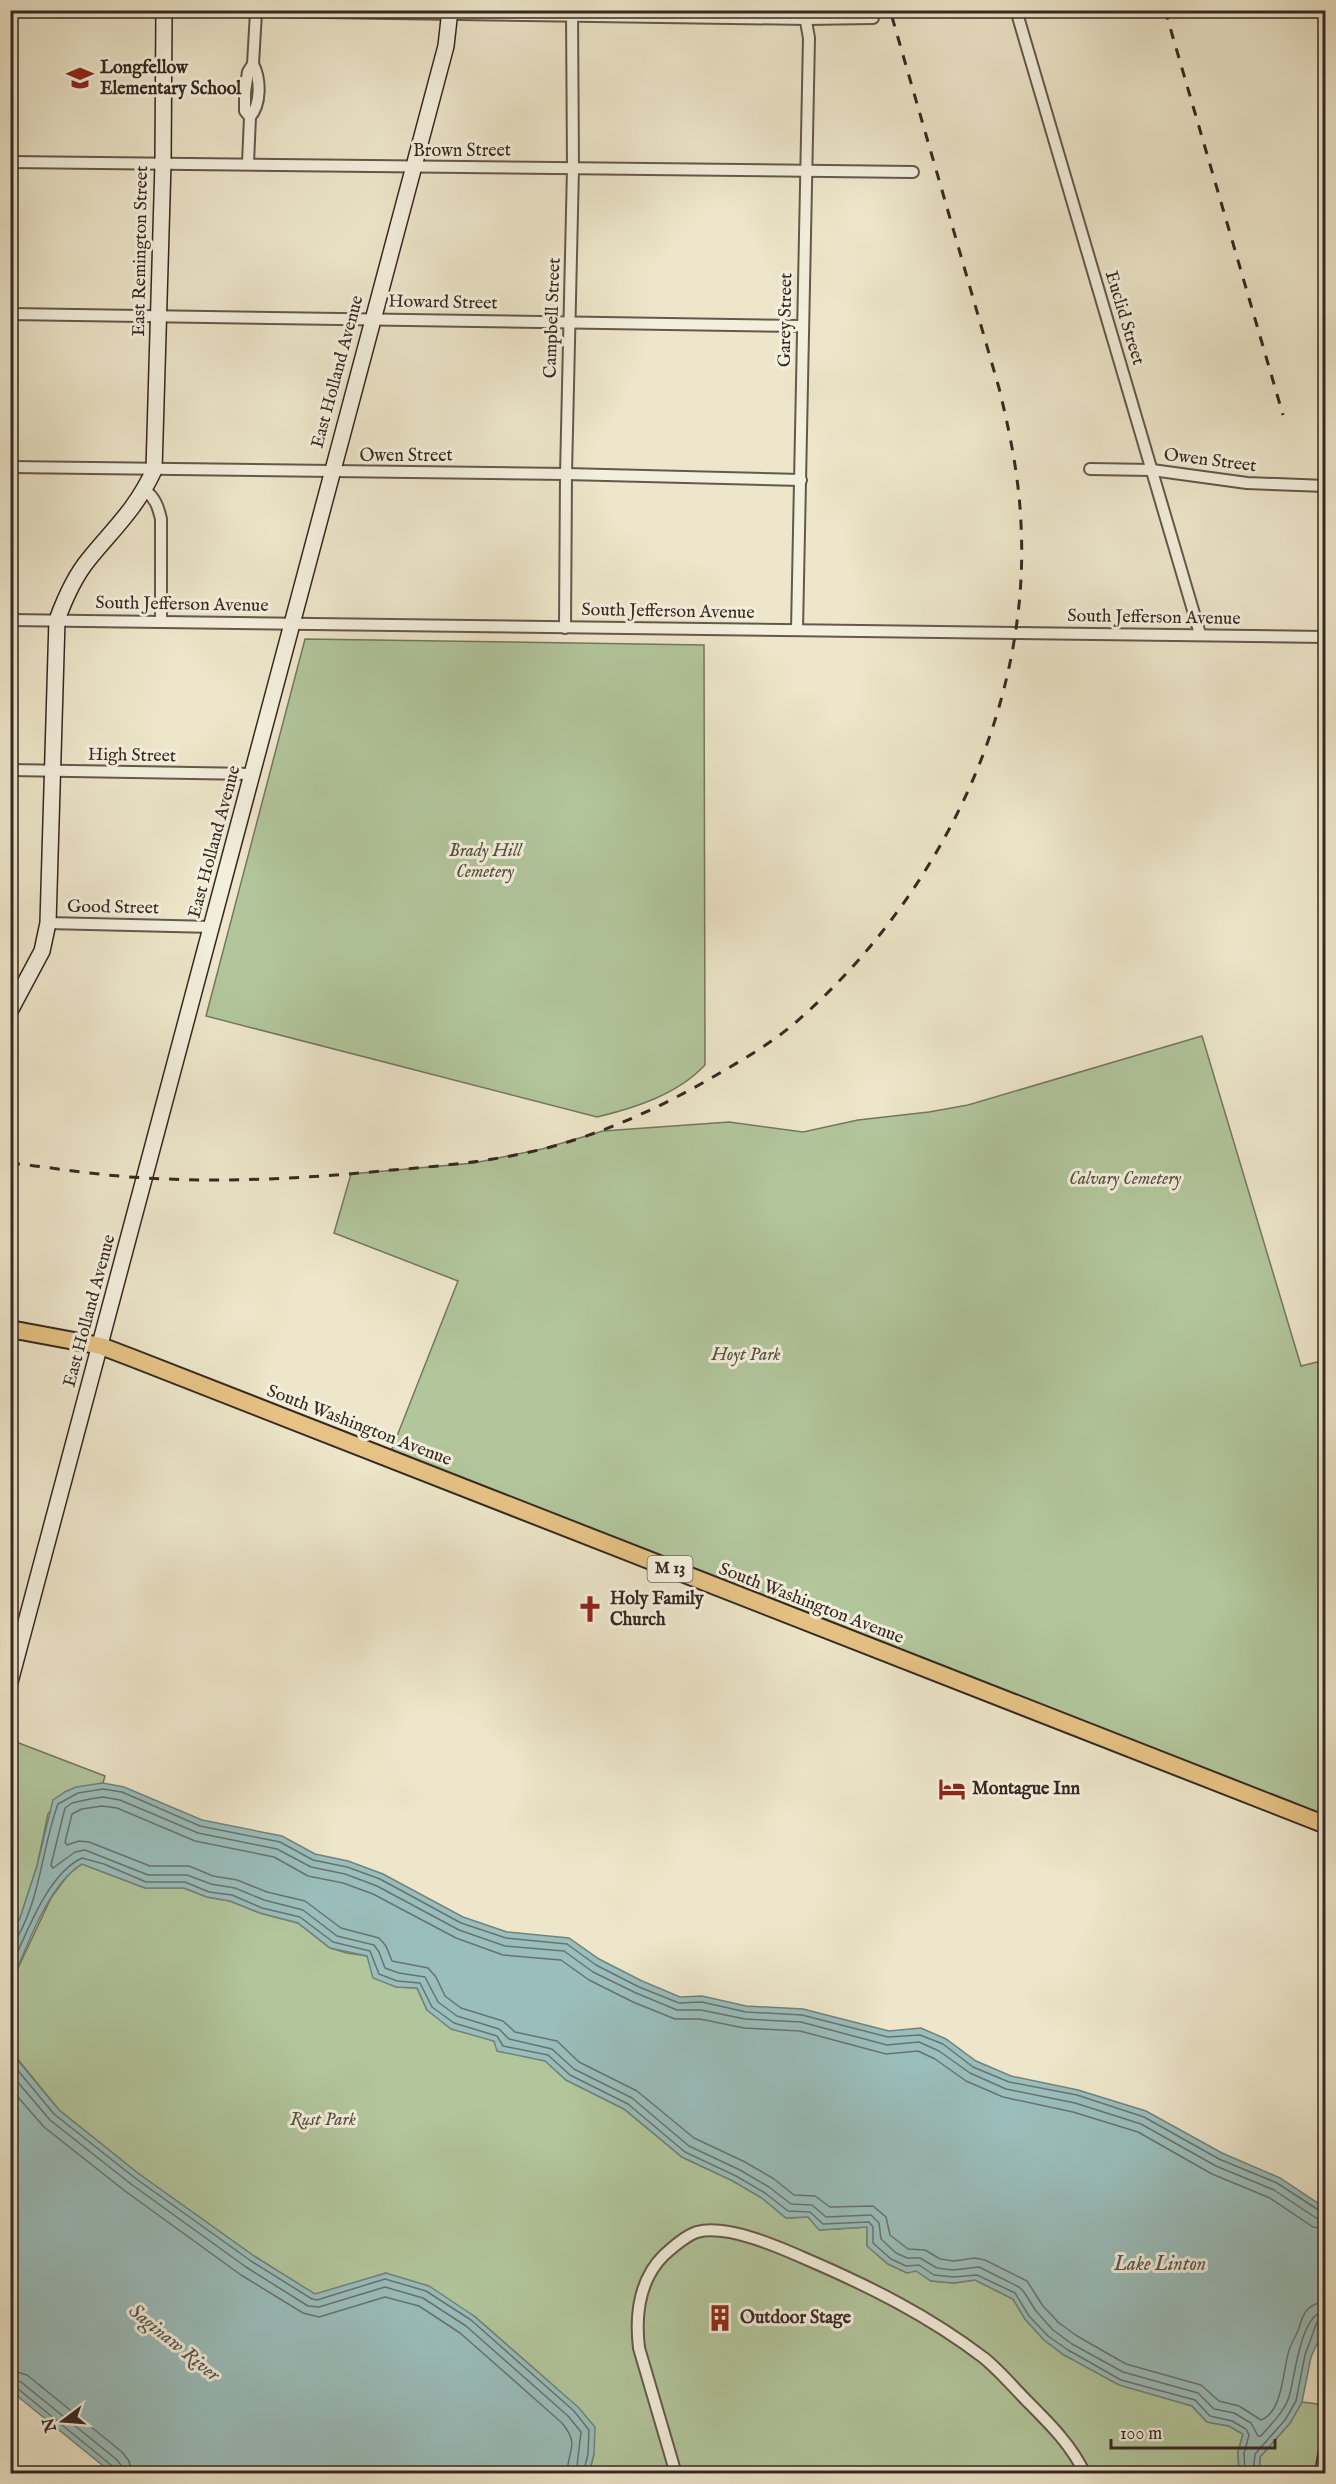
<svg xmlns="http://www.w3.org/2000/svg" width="1336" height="2484" font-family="'IM FELL English',serif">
	<rect width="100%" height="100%" fill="#ede6ca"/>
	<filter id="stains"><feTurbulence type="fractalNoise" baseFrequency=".00333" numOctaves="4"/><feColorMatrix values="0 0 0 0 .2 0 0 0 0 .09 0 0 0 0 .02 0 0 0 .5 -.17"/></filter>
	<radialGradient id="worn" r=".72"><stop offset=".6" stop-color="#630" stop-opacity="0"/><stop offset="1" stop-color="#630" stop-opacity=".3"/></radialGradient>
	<g fill="#b2c69c" stroke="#74775f" stroke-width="1.5">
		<path d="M 305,639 L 704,645 L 705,1065 C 678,1094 635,1108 597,1117 L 206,1016 Z"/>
		<polygon points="1202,1036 1301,1366 1325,1360 1325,1825 388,1459 458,1281 334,1233 351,1174 474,1163 542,1149 603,1131 729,1122 803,1132 858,1120 929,1112 968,1105"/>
		<polygon points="11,1740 105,1776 103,1783 65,1792 48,1814 37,1866 20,1918 11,1937"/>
		<polygon points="82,1864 145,1888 184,1888 207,1897 230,1901 260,1913 298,1923 330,1948 347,1953 367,1956 396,1987 417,1988 427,2010 527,2057 545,2060 566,2080 624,2109 682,2157 733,2181 762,2198 786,2218 808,2217 820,2230 867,2227 867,2246 888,2264 907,2273 916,2270 931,2281 954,2283 975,2280 1013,2299 1025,2319 1044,2340 1064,2355 1137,2389 1192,2406 1207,2422 1229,2426 1243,2434 1238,2452 1239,2473 589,2473 594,2454 556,2388 474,2316 386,2273 315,2295 254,2256 139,2174 59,2110 11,2051 11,1983 51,1898 70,1872"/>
		<polygon points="1302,2402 1325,2405 1326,2455 1323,2473 1259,2474 1260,2457 1290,2423"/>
	</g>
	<g fill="#9abebc" stroke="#72827e" stroke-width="1.5">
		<path d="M 103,1783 L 124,1787 L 202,1820 L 282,1836 L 315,1854 L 348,1861 L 383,1874 L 463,1917 L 507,1932 L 569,1938 L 599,1959 L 642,1981 L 680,1997 L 702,1996 L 746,2006 L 803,2009 L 889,2031 L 921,2028 L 946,2039 L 976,2061 L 1011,2076 L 1078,2090 L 1146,2111 L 1222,2153 L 1280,2178 L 1325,2208 L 1326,2314 L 1320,2337 L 1311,2357 L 1302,2402 L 1290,2423 L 1260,2457 L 1259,2473 L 1239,2473 L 1238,2452 L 1243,2434 L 1229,2426 L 1207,2422 L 1192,2406 L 1119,2385 L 1064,2355 L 1044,2340 L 1025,2319 L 1013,2299 L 975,2280 L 954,2283 L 931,2281 L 916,2271 L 907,2273 L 888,2264 L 867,2246 L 867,2227 L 819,2230 L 808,2217 L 786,2218 L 762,2198 L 733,2181 L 682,2157 L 624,2109 L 566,2080 L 545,2061 L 497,2051 L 494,2041 L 451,2029 L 427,2010 L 417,1988 L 396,1987 L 373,1978 L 367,1956 L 330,1948 L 298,1923 L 260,1913 L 230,1901 L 207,1897 L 184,1888 L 145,1888 L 82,1864 C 47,1886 28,1945 11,1983 L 11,1937 L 20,1918 L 37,1866 L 53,1800 L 65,1792 L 76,1787 Z"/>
		<polygon points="10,2051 59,2110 139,2174 254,2256 315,2294 386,2273 429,2286 474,2316 578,2407 595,2427 594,2454 589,2473 112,2473 11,2391"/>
	</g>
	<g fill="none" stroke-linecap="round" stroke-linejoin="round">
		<g stroke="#68736f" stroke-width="1.5">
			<path d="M 10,1938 L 18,1936 C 41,1895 42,1847 58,1804 L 78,1793 L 103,1789 L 122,1792 L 200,1826 L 280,1842 L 313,1860 L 347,1867 L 380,1879 L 461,1923 L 506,1938 L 567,1944 L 596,1965 L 639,1987 L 679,2003 L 702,2002 L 746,2012 L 802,2015 L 888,2037 L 920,2035 L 943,2044 L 973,2067 L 1009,2082 L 1077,2095 L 1144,2117 L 1219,2159 L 1277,2183 L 1320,2211 L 1326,2212"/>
			<path d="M 10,1969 C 26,1935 47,1874 82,1858 L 104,1864 L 146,1882 L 185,1882 L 209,1892 L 232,1895 L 262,1908 L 300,1917 L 333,1942 L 370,1951 L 379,1974 L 397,1981 L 420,1983 L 432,2007 L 454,2023 L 497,2036 L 503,2046 L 548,2055 L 570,2075 L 628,2104 L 685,2152 L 736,2176 L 765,2193 L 788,2211 L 810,2212 L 823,2224 L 869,2222 L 873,2227 L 873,2243 L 891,2259 L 906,2266 L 919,2265 L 934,2275 L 954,2277 L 977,2275 L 1015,2293 L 1029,2316 L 1048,2336 L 1068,2350 L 1121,2380 L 1195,2400 L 1210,2416 L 1232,2421 L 1246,2429 L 1249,2435 L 1244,2453 L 1245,2474"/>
			<polyline points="10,2061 54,2114 135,2178 251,2261 312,2299 317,2300 385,2279 426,2291 471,2320 574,2411 589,2430 588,2454 583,2474"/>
			<polyline points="10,2073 50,2120 131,2184 246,2267 308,2306 319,2307 385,2287 423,2298 466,2326 568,2416 581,2432 576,2474"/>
			<path d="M 10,2088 L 44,2127 L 125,2191 L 241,2275 L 303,2313 L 319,2317 L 385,2297 L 419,2306 L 460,2333 L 562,2423 C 580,2445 568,2449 567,2474"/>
			<path d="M 1326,2220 L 1316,2218 L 1274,2190 L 1216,2166 L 1141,2124 L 1075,2103 L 1006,2089 L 970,2073 L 939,2051 L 919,2042 L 887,2045 L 801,2022 L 745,2019 L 701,2010 L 677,2010 L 636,1993 L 593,1972 L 564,1951 L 505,1946 L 459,1930 L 377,1886 L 345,1874 L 311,1867 L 277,1849 L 198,1833 L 120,1800 L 103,1797 L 90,1799 L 72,1803 L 65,1808 L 51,1865 L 53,1868 L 75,1852 L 85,1850 L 148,1875 L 187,1875 L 211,1884 L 235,1888 L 264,1900 L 303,1910 L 337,1936 L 374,1945 L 379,1952 L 385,1968 L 399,1973 L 425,1977 L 438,2002 L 457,2016 L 499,2029 L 509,2039 L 552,2049 L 574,2069 L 632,2098 L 689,2146 L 740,2170 L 769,2187 L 791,2204 L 812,2205 L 826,2217 L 871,2215 L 879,2223 L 881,2239 L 896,2253 L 907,2258 L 920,2258 L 937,2268 L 953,2270 L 979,2267 L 1019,2287 L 1024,2292 L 1036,2311 L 1053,2330 L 1072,2344 L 1123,2372 L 1198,2393 L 1214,2409 L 1234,2413 L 1251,2423 L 1258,2436 L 1261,2436 C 1271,2424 1284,2412 1289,2397 C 1295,2378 1300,2312 1326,2311"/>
			<path d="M 1326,2229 L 1313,2227 L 1270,2198 L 1212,2174 L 1138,2132 L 1073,2112 L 1003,2097 L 966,2081 L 935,2059 L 918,2051 L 886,2054 L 800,2031 L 744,2028 L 700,2019 L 675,2019 L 633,2002 L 589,1980 L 561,1960 L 503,1955 L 456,1938 L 373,1894 L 343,1883 L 308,1876 L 274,1857 L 195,1841 L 117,1808 L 102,1806 L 82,1809 L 72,1814 L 65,1842 L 67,1845 L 79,1841 L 89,1842 L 150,1866 L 189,1866 L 213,1876 L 237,1880 L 267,1892 L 305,1901 L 341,1928 L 379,1938 L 386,1946 L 392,1961 L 428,1968 L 436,1977 L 445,1996 L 461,2008 L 503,2021 L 515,2032 L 557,2041 L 579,2062 L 637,2091 L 694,2138 L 745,2162 L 774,2179 L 794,2195 L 815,2196 L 830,2207 L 873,2206 L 886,2217 L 890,2235 L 908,2249 L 925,2250 L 940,2259 L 954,2261 L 975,2258 L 985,2260 L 1027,2281 L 1043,2306 L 1059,2323 L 1077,2336 L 1126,2364 L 1201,2385 L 1219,2401 L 1239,2406 L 1261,2420 C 1283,2412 1283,2369 1289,2350 C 1292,2342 1296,2336 1299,2328 C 1303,2313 1308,2303 1326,2302"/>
			<polyline points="10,2370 27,2375 122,2452 129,2461 132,2474"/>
			<polyline points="10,2379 21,2382 116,2459 121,2465 123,2474"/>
			<polyline points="10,2386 17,2388 111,2465 115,2474"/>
			<polyline points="1253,2474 1255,2454 1285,2420 1296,2401 1305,2355 1317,2322 1326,2319"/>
		</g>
		<defs>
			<g id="minor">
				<polyline points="181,10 806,19 873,18"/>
				<polyline points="1016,10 1200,634"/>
				<path d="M 250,117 C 261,104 261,80 253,64"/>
				<polyline points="10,162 913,172"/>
				<polyline points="248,163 250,117 245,111 245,92 248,72 253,64 256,12"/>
				<polyline points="10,314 802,326"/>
				<polyline points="10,467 566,474 801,480"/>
				<polyline points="1090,469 1152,470 1247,483 1326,486"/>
				<path d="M 145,490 C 155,498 158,506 161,519 L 161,622"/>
				<polyline points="10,620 1326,637"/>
				<polyline points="565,628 566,474 573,168 572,10"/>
				<polyline points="797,630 809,38 804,10"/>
				<polyline points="10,770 253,774"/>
				<polyline points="48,923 213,927"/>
				<path d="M 676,2474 L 639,2348 C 635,2314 639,2280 664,2255 C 673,2247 685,2236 697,2232 C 727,2224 779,2247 806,2259 C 869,2286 929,2316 984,2358 C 1000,2371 1014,2388 1029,2403 C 1050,2424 1072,2446 1085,2474"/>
			</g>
			<g id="secondary">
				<path d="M 10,1011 L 42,951 L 48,923 L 57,620 C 65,598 74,577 89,559 C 115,527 136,509 154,470 L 163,163 L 164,10"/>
				<polyline points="10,1682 446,46 450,10"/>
				<polyline points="1323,2474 1326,2455"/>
			</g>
			<polyline id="primary" points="10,1329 101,1346 135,1359 1326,1825"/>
		</defs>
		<use href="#minor" stroke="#64584c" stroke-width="14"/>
		<use href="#secondary" stroke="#362822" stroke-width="18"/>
		<use href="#primary" stroke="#362822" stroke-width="20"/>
		<use href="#minor" stroke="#f3efdd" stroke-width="10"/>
		<use href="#secondary" stroke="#f3efdd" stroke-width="15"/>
		<use href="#primary" stroke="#e6c385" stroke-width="16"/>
		<g stroke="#362822" stroke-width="3" stroke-dasharray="10 10" stroke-linecap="butt">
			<polyline points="1165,10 1283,415"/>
			<path d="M 10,1163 C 56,1168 102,1176 147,1178 C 229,1183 311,1178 392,1170 C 443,1166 494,1161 543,1149 C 609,1132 668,1104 725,1070 C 749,1056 774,1041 795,1023 C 936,901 1031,712 1021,524 C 1019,477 1010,433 999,388 L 890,10"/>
		</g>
	</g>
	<defs>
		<symbol id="school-bare" viewBox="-9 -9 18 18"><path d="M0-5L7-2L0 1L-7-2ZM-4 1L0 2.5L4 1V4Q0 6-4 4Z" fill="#8f2418" stroke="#f3efdd" stroke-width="2.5" paint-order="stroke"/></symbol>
		<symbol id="church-bare" viewBox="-9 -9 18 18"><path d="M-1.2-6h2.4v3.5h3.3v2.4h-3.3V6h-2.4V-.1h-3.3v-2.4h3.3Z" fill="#8f2418" stroke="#f3efdd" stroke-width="2.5" paint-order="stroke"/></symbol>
		<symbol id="hotel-bare" viewBox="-9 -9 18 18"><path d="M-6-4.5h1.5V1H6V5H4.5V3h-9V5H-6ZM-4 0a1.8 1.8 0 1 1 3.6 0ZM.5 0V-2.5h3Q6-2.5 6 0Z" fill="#8f2418" stroke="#f3efdd" stroke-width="2.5" paint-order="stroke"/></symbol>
		<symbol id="building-bare" viewBox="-9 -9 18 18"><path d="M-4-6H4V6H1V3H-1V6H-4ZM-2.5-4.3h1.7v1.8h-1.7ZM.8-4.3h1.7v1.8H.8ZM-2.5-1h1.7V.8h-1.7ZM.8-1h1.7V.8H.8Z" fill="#8f2418" stroke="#f3efdd" stroke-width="2.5" paint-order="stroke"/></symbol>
	</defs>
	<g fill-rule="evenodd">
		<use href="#school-bare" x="61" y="59" width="38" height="38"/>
		<use href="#church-bare" x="571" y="1590" width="38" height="38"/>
		<use href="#hotel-bare" x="933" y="1770" width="38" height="38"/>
		<use href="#building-bare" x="701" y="2299" width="38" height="38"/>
	</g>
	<g text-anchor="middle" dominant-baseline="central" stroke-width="6" stroke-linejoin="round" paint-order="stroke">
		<rect fill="#f3efdd" stroke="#6f645a" stroke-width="1.5" x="647.5" y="1556" width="45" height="26" rx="4.5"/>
		<g font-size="16" font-weight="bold" fill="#362822">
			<text x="670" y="1569">M 13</text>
		</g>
		<g font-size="18" font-weight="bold" fill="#362822" stroke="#f3efdd" text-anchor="start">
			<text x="100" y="68">Longfellow<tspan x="100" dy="21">Elementary School</tspan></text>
			<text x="610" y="1599">Holy Family<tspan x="610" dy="21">Church</tspan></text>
			<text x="972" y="1789">Montague Inn</text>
			<text x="740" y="2318">Outdoor Stage</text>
		</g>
		<g font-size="18" fill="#362822" stroke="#f3efdd">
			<text x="462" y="151">Brown Street</text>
			<text transform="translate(141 251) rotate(-89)">East Remington Street</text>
			<text transform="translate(443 303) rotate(1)">Howard Street</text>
			<text transform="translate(553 318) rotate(-88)">Campbell Street</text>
			<text transform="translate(1124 318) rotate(73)">Euclid Street</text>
			<text transform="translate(786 320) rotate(-89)">Garey Street</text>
			<text transform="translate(338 372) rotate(-75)">East Holland Avenue</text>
			<text x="406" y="456">Owen Street</text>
			<text transform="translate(1210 461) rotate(7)">Owen Street</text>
			<text transform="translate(182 605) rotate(1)">South Jefferson Avenue</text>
			<text transform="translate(668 612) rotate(1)">South Jefferson Avenue</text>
			<text transform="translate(1154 618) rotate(1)">South Jefferson Avenue</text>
			<text transform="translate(132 756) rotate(1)">High Street</text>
			<text transform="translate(215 842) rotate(-75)">East Holland Avenue</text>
			<text transform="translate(113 908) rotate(1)">Good Street</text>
			<text transform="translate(90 1311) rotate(-75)">East Holland Avenue</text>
			<text transform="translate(359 1426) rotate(21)">South Washington Avenue</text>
			<text transform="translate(811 1604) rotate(21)">South Washington Avenue</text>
		</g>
		<g font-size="18" font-style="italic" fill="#555040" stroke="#f3efdd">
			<text x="485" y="851">Brady Hill<tspan x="485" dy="21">Cemetery</tspan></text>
			<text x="1125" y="1179">Calvary Cemetery</text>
			<text x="746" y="1355">Hoyt Park</text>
			<text x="323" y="2120">Rust Park</text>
		</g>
		<g font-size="20" font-style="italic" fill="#545550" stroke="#f3efdd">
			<text x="1160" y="2264">Lake Linton</text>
			<text transform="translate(174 2343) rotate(39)">Saginaw River</text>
		</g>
	</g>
	<rect width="1336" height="2484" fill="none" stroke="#ede6ca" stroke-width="36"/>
	<rect x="12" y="12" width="1312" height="2460" fill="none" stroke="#362822" stroke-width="3"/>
	<rect x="18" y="18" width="1300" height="2448" fill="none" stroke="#362822" stroke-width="1.5"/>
	<g transform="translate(63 2421) rotate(254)" stroke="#f3efdd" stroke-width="4.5" paint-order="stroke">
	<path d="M0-4.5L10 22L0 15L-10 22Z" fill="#362822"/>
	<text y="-9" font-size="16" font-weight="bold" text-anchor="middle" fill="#362822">N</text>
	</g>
	<path d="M1111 2439v9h164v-9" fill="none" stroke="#362822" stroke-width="3"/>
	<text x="1120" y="2439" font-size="18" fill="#362822" stroke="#f3efdd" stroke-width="4.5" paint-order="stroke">100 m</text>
	<rect width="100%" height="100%" filter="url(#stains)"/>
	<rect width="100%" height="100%" fill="url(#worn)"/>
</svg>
